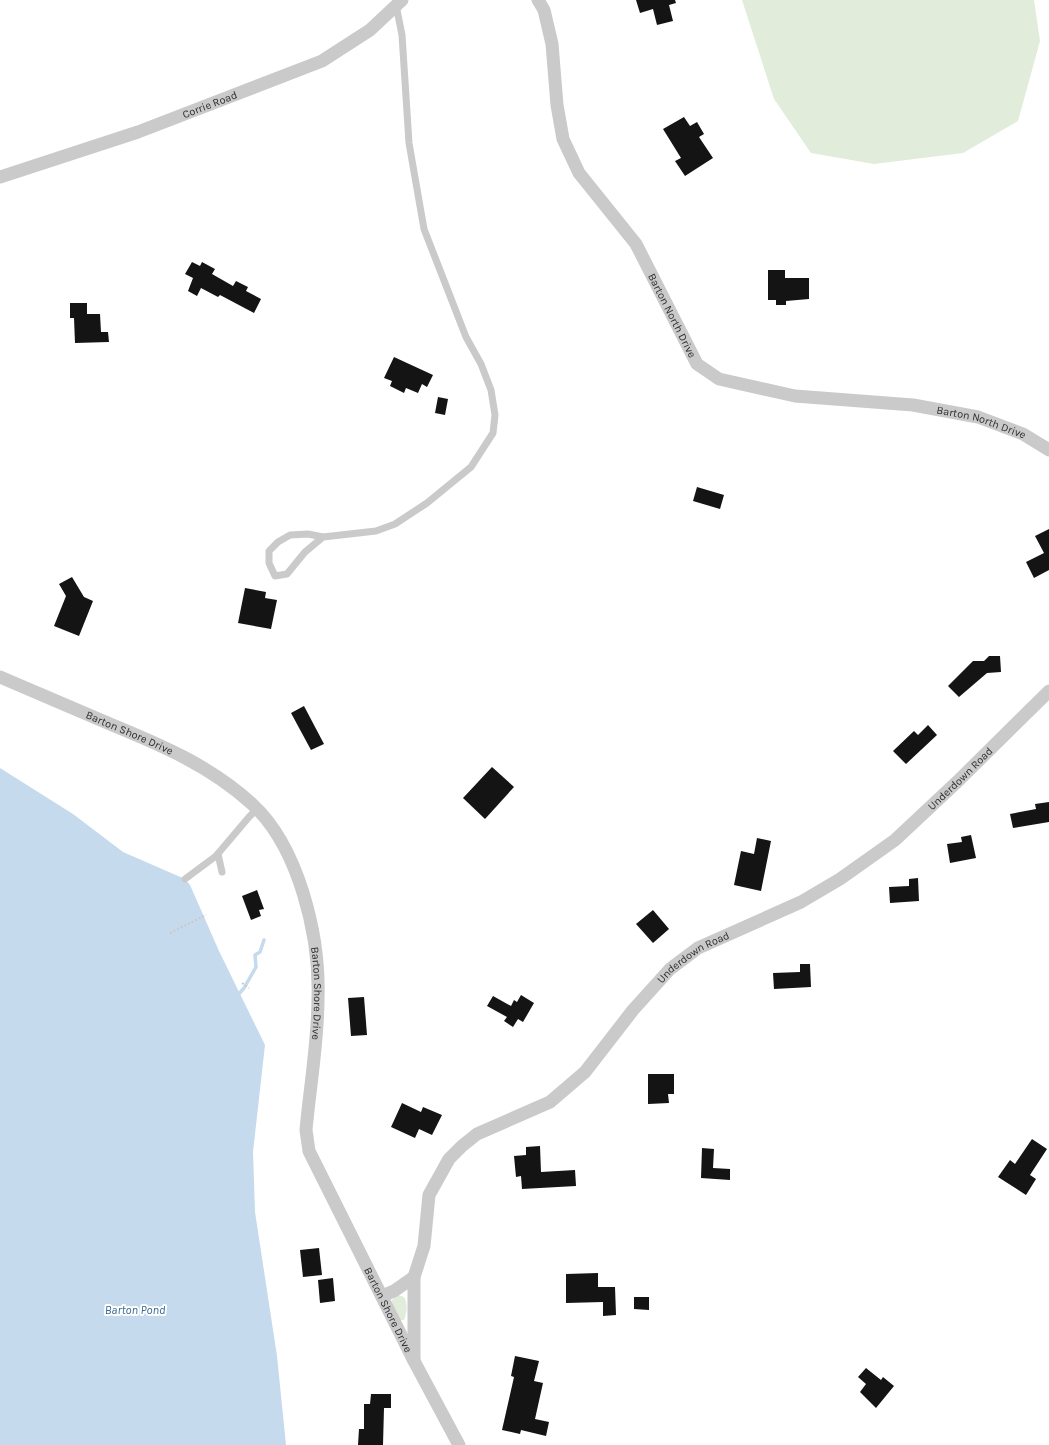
<svg xmlns="http://www.w3.org/2000/svg" width="1049" height="1445" font-family="Karla,sans-serif">
	<rect width="100%" height="100%" fill="#fff"/>
	<g fill="#e2ecda">
		<polygon points="742,0 1034,0 1040,41 1018,121 963,153 874,164 811,153 774,99"/>
		<path d="M 398,1295 L 404,1297 C 408,1303 407,1313 404,1320 L 400,1320 L 391,1305 L 392,1300 Z"/>
	</g>
	<polygon fill="#c5daed" points="0,768 73,814 123,852 185,879 190,885 219,951 265,1045 253,1152 255,1212 277,1356 286,1445 0,1445"/>
	<g fill="none" stroke-linecap="round" stroke-linejoin="round">
		<polyline stroke="#c5daed" stroke-width="3.5" points="237,996 244,988 256,967 255,955 260,952 264,940"/>
	</g>
	<g fill="#141414">
		<polygon points="636,0 675,0 676,3 669,5 673,21 657,25 653,9 640,13"/>
		<polygon points="684,117 690,126 697,122 704,134 699,137 713,158 685,176 675,161 681,158 663,129"/>
		<polygon points="192,262 200,266 202,262 215,269 212,274 233,286 236,281 248,287 246,291 261,299 254,313 220,295 218,297 201,288 197,296 188,291 193,278 185,274"/>
		<polygon points="768,270 785,270 785,278 809,278 809,299 786,301 786,305 776,305 776,300 768,300"/>
		<polygon points="70,303 87,303 87,314 100,314 101,332 108,332 109,342 75,343 74,318 70,318"/>
		<polygon points="394,357 433,375 427,387 422,384 418,393 406,388 404,393 390,386 392,381 384,378"/>
		<polygon points="438,397 448,399 445,415 435,413"/>
		<polygon points="697,487 724,495 720,509 693,501"/>
		<polygon points="1049,529 1049,570 1034,578 1026,562 1044,553 1035,536"/>
		<polygon points="72,577 84,597 93,601 79,636 54,626 66,596 59,584"/>
		<polygon points="245,588 266,592 265,598 277,600 271,629 238,623"/>
		<polygon points="989,656 1000,656 1001,672 987,673 959,697 948,686 973,661 984,661"/>
		<polygon points="304,706 324,744 311,750 291,713"/>
		<polygon points="928,725 937,735 906,764 893,751 914,731 918,735"/>
		<polygon points="492,767 514,787 485,819 463,798"/>
		<polygon points="1049,802 1049,822 1013,828 1010,814 1036,809 1035,804"/>
		<polygon points="971,835 976,858 950,863 947,844 962,842 961,837"/>
		<polygon points="757,838 771,841 761,891 734,885 741,851 754,854"/>
		<polygon points="918,878 919,901 890,903 889,887 909,886 909,879"/>
		<polygon points="257,890 264,909 259,910 261,916 251,920 242,896"/>
		<polygon points="653,910 669,929 653,943 636,924"/>
		<polygon points="800,964 810,964 811,987 774,989 773,973 800,972"/>
		<polygon points="521,995 534,1003 523,1022 518,1019 513,1027 504,1021 507,1017 487,1006 493,996 511,1006 514,1000 517,1002"/>
		<polygon points="364,997 367,1035 351,1036 348,998"/>
		<polygon points="648,1074 674,1074 674,1094 668,1094 669,1103 648,1104"/>
		<polygon points="402,1103 421,1112 423,1107 442,1115 432,1135 419,1129 415,1138 391,1127"/>
		<polygon points="1032,1139 1047,1149 1030,1175 1036,1179 1026,1195 998,1177 1010,1160 1015,1164"/>
		<polygon points="540,1146 541,1172 575,1170 576,1186 522,1189 521,1176 516,1177 514,1156 526,1155 526,1147"/>
		<polygon points="702,1148 714,1149 713,1168 730,1169 730,1180 701,1178"/>
		<polygon points="319,1248 322,1275 303,1277 300,1250"/>
		<polygon points="598,1273 598,1287 615,1287 616,1315 603,1316 603,1302 566,1303 566,1274"/>
		<polygon points="333,1278 335,1301 320,1303 318,1280"/>
		<polygon points="634,1297 649,1297 649,1310 634,1309"/>
		<polygon points="515,1356 539,1361 534,1381 543,1383 535,1419 549,1422 546,1436 521,1430 520,1434 502,1430 514,1377 511,1376"/>
		<polygon points="866,1368 881,1380 883,1377 894,1386 876,1408 860,1392 866,1384 858,1377"/>
		<polygon points="371,1394 391,1394 391,1408 384,1408 383,1445 358,1445 359,1429 364,1429 364,1404 370,1404"/>
	</g>
	<g fill="none" stroke-linecap="round" stroke-linejoin="round">
		<g stroke="#cacaca" stroke-width="2" stroke-dasharray="2 2" stroke-linecap="butt">
			<polyline points="170,933 206,915"/>
			<polyline points="242,983 249,988"/>
		</g>
		<g stroke="#cacaca" stroke-width="7">
			<polyline points="323,537 305,552 287,574 275,576 269,563 269,551 278,542 290,535 308,534 323,537 376,531 395,524 427,503 471,467 493,433 495,415 491,390 481,364 466,337 424,229 409,143 402,35 396,5"/>
			<polyline points="218,854 222,872"/>
			<polyline points="185,879 216,856 249,817 257,809"/>
		</g>
		<g stroke="#cacaca" stroke-width="13">
			<path id="s1" d="M 538,0 L 544,10 L 552,44 L 557,105 L 563,139 L 579,173 L 636,244 L 697,364 L 719,379 L 795,396 L 913,405 L 978,417 L 1023,434 L 1049,450"/>
			<path id="s2" d="M 0,177 L 138,132 L 322,61 L 370,30 L 402,0"/>
			<path id="s3" d="M 0,677 C 37,693 73,708 110,724 C 161,745 211,766 252,804 C 299,847 320,936 318,998 C 318,1042 310,1086 306,1130 L 309,1151 L 414,1361 L 459,1445"/>
			<polyline points="382,1296 394,1291 414,1277"/>
			<path id="s4" d="M 414,1361 L 414,1277 L 424,1246 L 429,1195 L 449,1159 L 462,1146 L 477,1134 L 550,1102 L 585,1072 L 633,1010 L 670,969 L 698,948 L 801,902 L 840,879 L 895,840 L 958,781 L 1049,691"/>
		</g>
	</g>
	<g text-anchor="middle" dominant-baseline="central" stroke-width="4" stroke-linejoin="round" paint-order="stroke">
		<g font-size="11" fill="#2d2d2d" stroke="#fff">
			<text stroke="none"><textPath href="#s2" startOffset="222">Corrie Road</textPath></text>
			<text stroke="none"><textPath href="#s1" startOffset="351">Barton North Drive</textPath></text>
			<text stroke="none"><textPath href="#s1" startOffset="699">Barton North Drive</textPath></text>
			<text stroke="none"><textPath href="#s3" startOffset="141">Barton Shore Drive</textPath></text>
			<text stroke="none"><textPath href="#s4" startOffset="856">Underdown Road</textPath></text>
			<text stroke="none"><textPath href="#s4" startOffset="532">Underdown Road</textPath></text>
			<text stroke="none"><textPath href="#s3" startOffset="489">Barton Shore Drive</textPath></text>
			<text stroke="none"><textPath href="#s3" startOffset="825">Barton Shore Drive</textPath></text>
		</g>
		<g font-size="12" font-style="italic" fill="#376894" stroke="#fff">
			<text x="135" y="1310">Barton Pond</text>
		</g>
	</g>
</svg>
